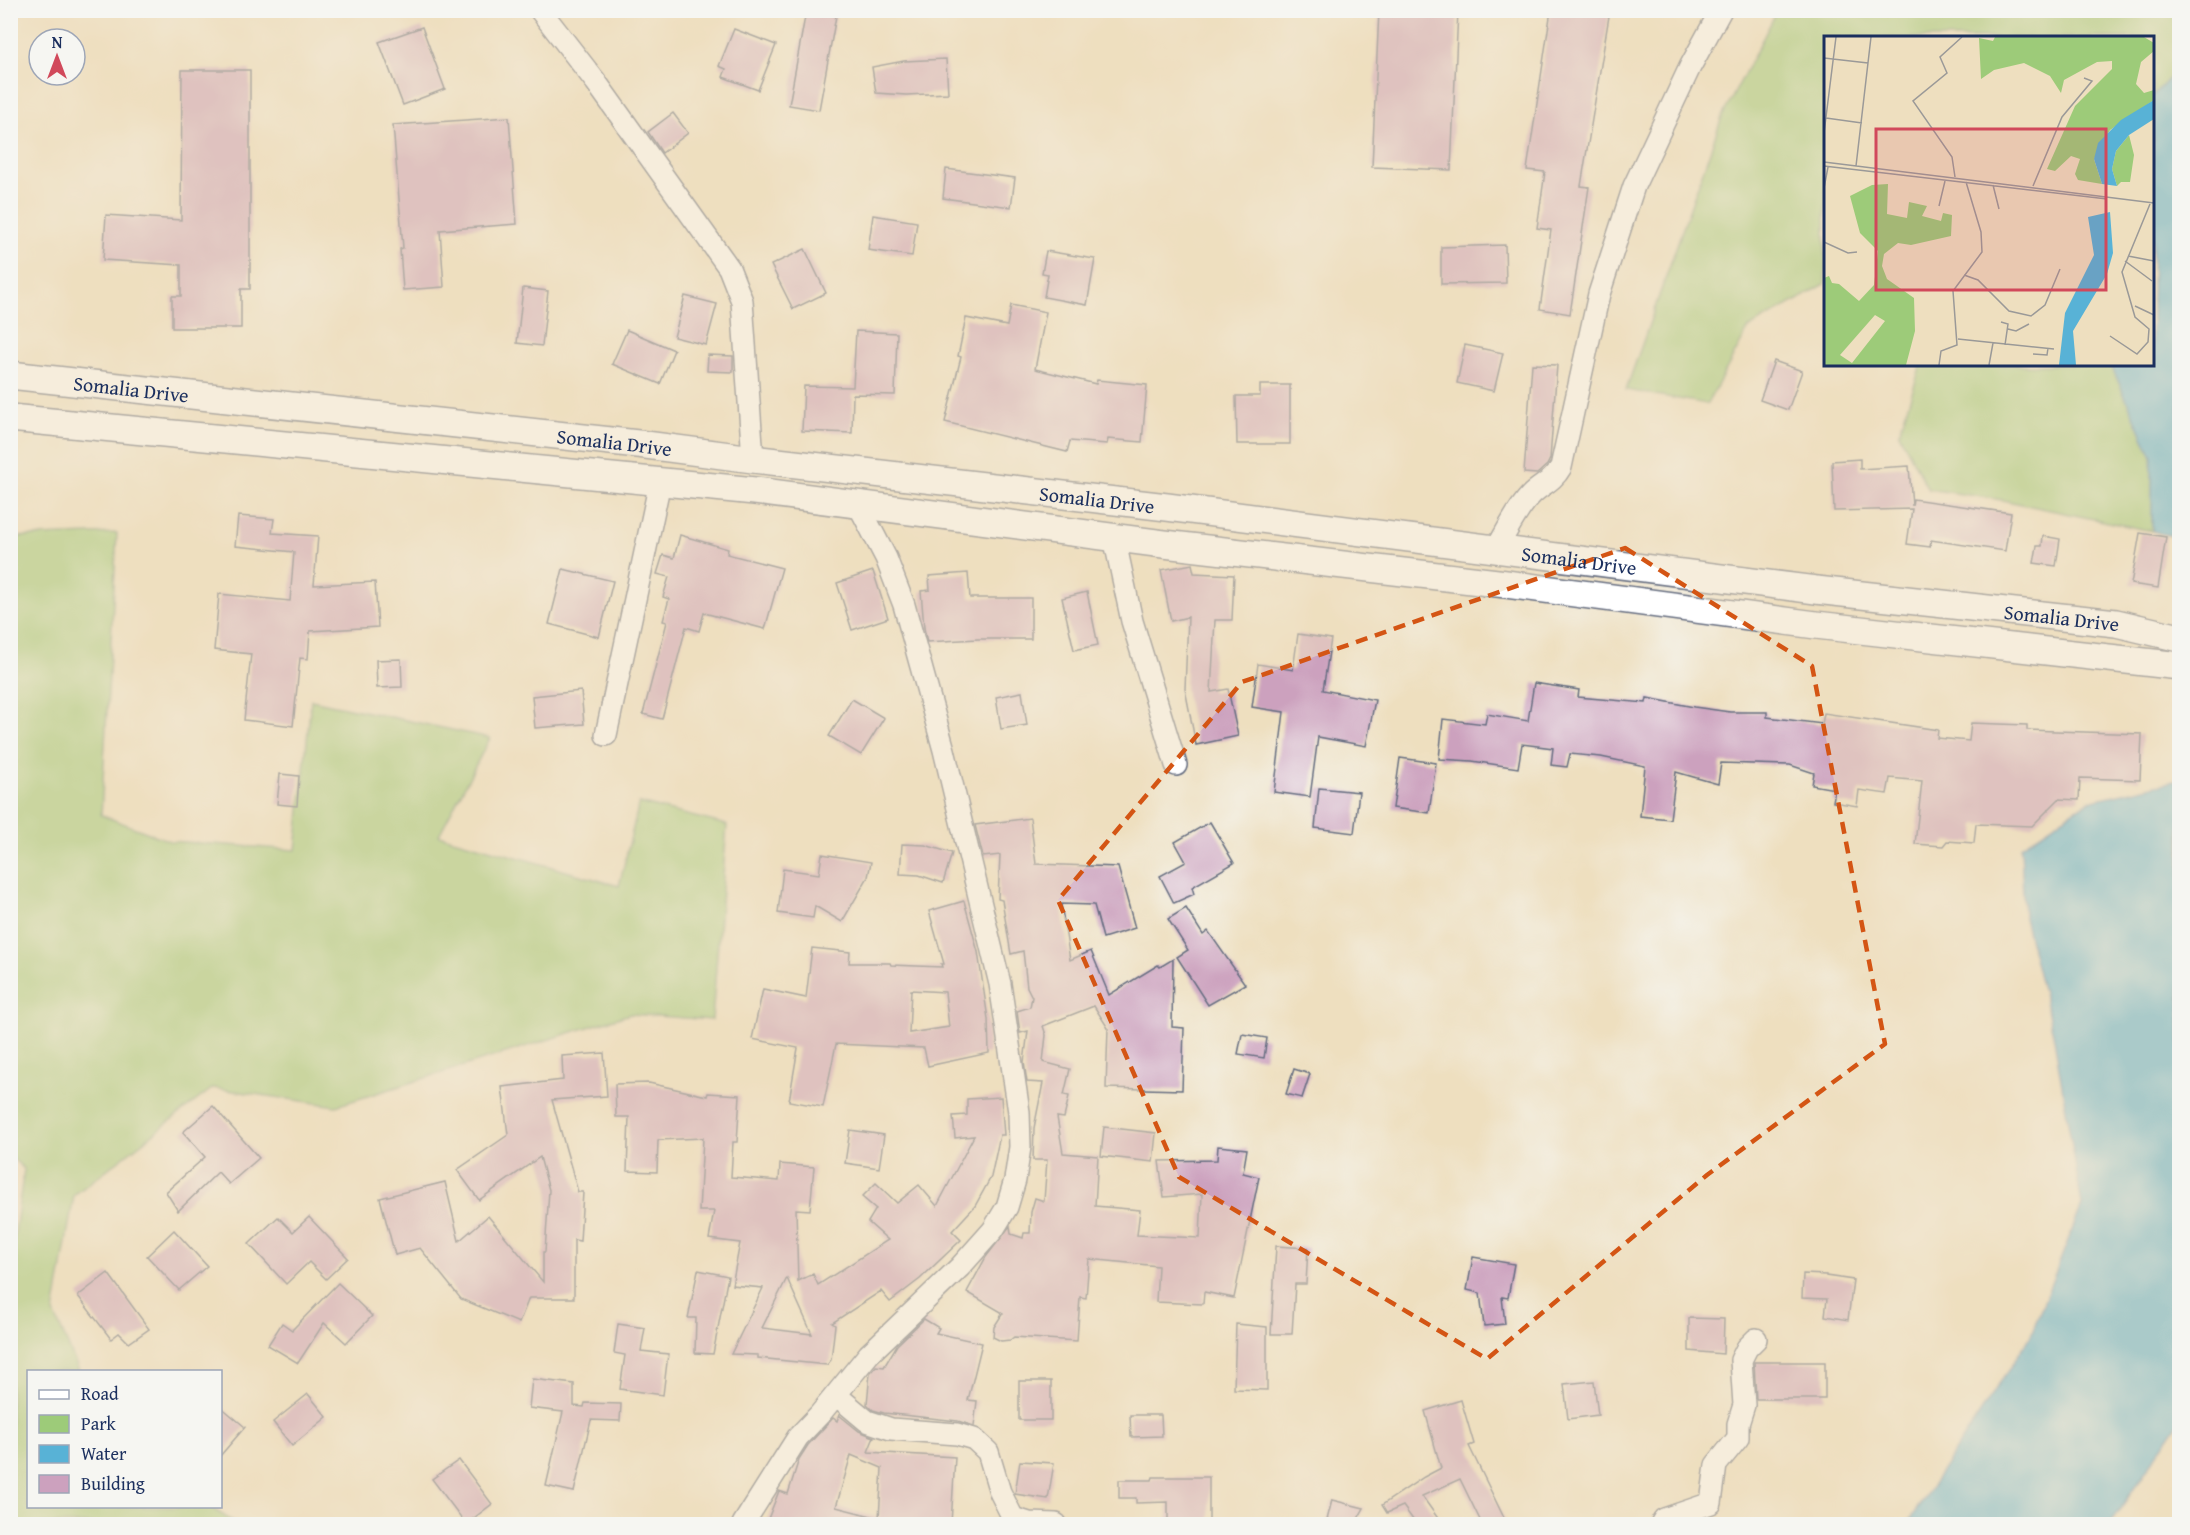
<svg xmlns="http://www.w3.org/2000/svg" width="2190" height="1535" font-family="'Gentium Book Plus',serif">
	<rect width="100%" height="100%" fill="#f6f6f2"/>
	<filter id="ink" filterUnits="userSpaceOnUse"><feTurbulence type="fractalNoise" baseFrequency=".0167" numOctaves="2"/><feDisplacementMap in="SourceGraphic" scale="12" xChannelSelector="R" yChannelSelector="G"/><feConvolveMatrix kernelMatrix="1 2 1 2 8 2 1 2 1" color-interpolation-filters="sRGB"/></filter>
	<filter id="wash" filterUnits="userSpaceOnUse"><feTurbulence type="fractalNoise" baseFrequency=".008" numOctaves="4" result="noise"/><feDisplacementMap in="SourceGraphic" scale="24" xChannelSelector="R" yChannelSelector="G"/><feGaussianBlur stdDeviation="1.35" result="paint"/><feColorMatrix in="noise" values="0 0 0 0 0 0 0 0 0 0 0 0 0 0 0 0 0 1.4 0 .05"/><feComposite in="paint" operator="in"/></filter>
	<g filter="url(#wash)">
		<rect width="100%" height="100%" fill="#eedfbf"/>
		<g fill="#9dcb79" stroke="#5c7d6c" stroke-width="1.5">
			<polygon points="1777,11 2179,11 2179,68 2153,96 2152,38 1826,38 1825,284 1749,328 1707,404 1626,390 1722,117"/>
			<polygon points="1921,365 2111,365 2152,456 2152,531 2002,500 1928,489 1899,433"/>
			<polygon points="117,533 101,815 170,841 296,850 311,700 490,738 439,835 619,886 639,803 727,825 712,1020 630,1014 336,1106 213,1088 74,1195 54,1313 79,1371 28,1372 28,1506 210,1507 237,1524 11,1524 10,1267 24,1169 10,1156 11,537"/>
		</g>
		<g fill="#58b2d6" stroke="#3a709a" stroke-width="1.5">
			<polygon points="2179,68 2179,538 2152,531 2152,456 2111,365 2152,364 2153,96"/>
			<polygon points="2174,781 2180,783 2179,1422 2110,1524 1907,1524 2030,1337 2082,1205 2053,1033 2024,918 2021,846 2089,801"/>
		</g>
		<g id="blocks">
			<g fill="#cca1be" fill-rule="evenodd">
				<polygon points="1379,10 1458,10 1451,170 1372,167"/>
				<polygon points="1551,10 1610,10 1581,186 1589,187 1570,314 1540,309 1551,230 1537,228 1545,172 1527,170"/>
				<polygon points="806,11 836,16 819,110 789,105"/>
				<polygon points="422,27 445,89 403,105 379,42"/>
				<polygon points="734,29 776,45 758,90 723,77 726,69 719,66"/>
				<polygon points="946,59 948,93 906,95 876,93 872,67 904,61"/>
				<polygon points="182,70 250,70 250,289 241,289 241,328 172,328 172,296 181,296 181,265 103,260 106,215 181,220"/>
				<polygon points="673,113 688,133 662,153 648,132"/>
				<polygon points="509,117 517,224 440,230 444,287 403,290 400,249 403,248 393,125"/>
				<polygon points="946,169 1015,178 1011,207 943,198"/>
				<polygon points="873,215 917,222 912,256 868,250"/>
				<polygon points="1505,245 1506,283 1441,284 1441,247"/>
				<polygon points="805,249 826,293 793,309 771,265"/>
				<polygon points="1046,251 1095,259 1087,305 1044,297 1048,274 1042,273"/>
				<polygon points="523,288 548,291 542,346 517,343"/>
				<polygon points="685,296 717,304 706,345 674,337"/>
				<polygon points="1011,305 1046,312 1035,369 1096,384 1097,380 1147,385 1142,442 1108,439 1107,444 1070,441 1067,452 945,422 961,357 958,356 966,318 1007,326"/>
				<polygon points="627,330 674,350 660,384 612,364"/>
				<polygon points="856,331 897,333 895,395 853,394 852,433 802,431 804,386 853,387"/>
				<polygon points="1465,345 1503,353 1494,391 1457,383"/>
				<polygon points="708,355 733,356 733,372 707,371"/>
				<polygon points="1774,361 1802,371 1788,410 1760,400"/>
				<polygon points="1532,364 1557,365 1550,459 1547,465 1537,474 1524,473"/>
				<polygon points="1260,385 1290,385 1290,444 1237,444 1236,396 1260,396"/>
				<polygon points="1860,459 1860,469 1909,466 1912,506 1913,499 2011,513 2005,551 1931,540 1930,547 1907,544 1912,509 1834,511 1832,461"/>
				<polygon points="238,516 274,519 272,533 318,536 314,585 375,582 378,627 310,631 308,659 300,658 293,726 244,720 251,654 214,650 219,594 290,601 294,552 235,546"/>
				<polygon points="2140,533 2166,537 2158,588 2131,584"/>
				<polygon points="680,535 728,549 727,554 782,568 765,629 704,613 699,631 686,627 662,719 643,714 667,622 663,621 669,599 663,597 669,577 657,574 663,555 674,558"/>
				<polygon points="2043,536 2060,539 2056,566 2034,563 2037,546 2042,546"/>
				<polygon points="1192,564 1194,573 1234,575 1232,620 1215,620 1211,692 1228,689 1238,736 1196,745 1185,689 1188,617 1171,621 1161,570"/>
				<polygon points="563,569 613,581 599,637 549,624"/>
				<polygon points="873,571 888,618 852,630 837,583"/>
				<polygon points="968,573 970,598 1031,598 1031,639 978,639 927,642 924,628 921,591 930,590 929,576"/>
				<polygon points="1087,592 1098,645 1074,650 1062,598"/>
				<polygon points="1298,634 1331,639 1323,690 1375,700 1366,746 1318,737 1310,797 1274,792 1284,712 1252,707 1258,664 1293,670"/>
				<polygon points="401,659 402,687 377,688 376,660"/>
				<polygon points="1534,683 1579,690 1578,697 1646,703 1647,698 1694,707 1730,712 1767,712 1767,717 1822,724 1824,713 1938,730 1937,738 1969,741 1971,723 2027,725 2027,730 2142,734 2140,780 2080,778 2079,800 2059,799 2032,826 1976,824 1974,843 1947,841 1943,846 1915,844 1922,781 1890,778 1887,794 1859,790 1857,806 1833,802 1835,789 1812,785 1814,773 1790,765 1721,763 1718,784 1676,772 1670,819 1640,816 1645,766 1601,757 1570,754 1567,767 1551,765 1553,748 1522,744 1518,768 1472,761 1439,759 1443,719 1485,724 1487,714 1528,721"/>
				<polygon points="581,691 584,724 535,728 532,696"/>
				<polygon points="1022,692 1027,725 1001,729 996,697"/>
				<polygon points="852,699 884,718 861,755 829,736"/>
				<polygon points="1400,758 1436,763 1429,813 1393,808"/>
				<polygon points="280,774 299,776 297,806 277,804"/>
				<polygon points="1319,788 1359,792 1354,833 1315,828"/>
				<polygon points="1030,818 1036,864 1118,867 1135,928 1103,938 1094,905 1061,904 1070,960 1091,951 1109,995 1158,965 1160,967 1173,959 1172,1027 1184,1028 1182,1090 1106,1088 1108,1028 1094,1006 1043,1026 1046,1035 1043,1062 1070,1069 1064,1095 1069,1096 1064,1118 1057,1117 1063,1153 1098,1156 1095,1206 1140,1210 1137,1235 1200,1238 1202,1194 1164,1197 1159,1161 1217,1160 1218,1146 1247,1149 1243,1173 1259,1177 1234,1298 1204,1292 1203,1304 1156,1302 1158,1266 1089,1259 1086,1298 1080,1297 1077,1341 1014,1337 1010,1340 1001,1341 993,1337 994,1327 1003,1313 967,1292 986,1257 1010,1226 1011,1234 1023,1238 1024,1233 1030,1233 1031,1212 1035,1198 1044,1201 1047,1160 1033,1160 1034,1128 1043,1083 1027,1082 1024,1062 1028,1031 1020,1033 1017,1011 1030,1007 1032,997 1027,987 1023,951 1011,954 1002,900 998,899 1000,855 983,857 975,825"/>
				<polygon points="1210,822 1234,863 1192,887 1194,894 1174,903 1160,876 1186,862 1175,842"/>
				<polygon points="902,844 925,845 952,853 943,883 919,875 900,874"/>
				<polygon points="822,854 871,862 868,877 842,922 815,906 813,918 778,913 783,869 819,874"/>
				<path d="M 964,901 L 978,952 L 988,1019 L 989,1053 L 928,1066 L 924,1048 L 836,1044 L 823,1107 L 789,1101 L 798,1048 L 752,1039 L 763,989 L 806,998 L 812,948 L 850,952 L 849,963 L 890,963 L 891,965 L 942,967 L 941,964 L 944,964 L 929,911 ZM 911,990 L 945,992 L 949,1027 L 909,1033 Z"/>
				<polygon points="1186,908 1203,935 1208,931 1245,984 1208,1005 1177,957 1188,950 1168,919"/>
				<polygon points="1242,1034 1267,1038 1264,1058 1238,1054"/>
				<polygon points="604,1053 607,1096 552,1100 578,1192 583,1192 580,1241 574,1240 574,1298 529,1298 519,1323 461,1299 420,1248 395,1255 380,1198 445,1182 459,1241 488,1216 543,1282 543,1252 545,1252 549,1190 540,1157 479,1200 457,1170 508,1135 502,1087 563,1080 562,1056"/>
				<polygon points="1294,1069 1310,1074 1302,1098 1286,1094"/>
				<path d="M 649,1083 L 707,1096 L 708,1093 L 740,1095 L 737,1142 L 733,1142 L 731,1177 L 779,1181 L 780,1164 L 814,1167 L 810,1210 L 796,1209 L 798,1281 L 813,1274 L 818,1285 L 888,1240 L 868,1222 L 876,1209 L 862,1197 L 876,1183 L 897,1203 L 919,1185 L 937,1206 L 974,1136 L 955,1138 L 953,1116 L 967,1115 L 967,1099 L 1001,1097 L 1004,1135 L 1000,1135 L 991,1177 L 975,1206 L 952,1231 L 961,1240 L 920,1279 L 890,1302 L 881,1291 L 832,1323 L 835,1325 L 831,1360 L 827,1365 L 758,1358 L 758,1355 L 731,1354 L 763,1288 L 732,1285 L 740,1243 L 709,1239 L 714,1211 L 699,1211 L 703,1138 L 658,1140 L 657,1172 L 627,1171 L 629,1117 L 616,1117 L 615,1084 ZM 787,1278 L 790,1285 L 812,1334 L 762,1328 Z"/>
				<polygon points="213,1106 259,1158 229,1184 218,1172 178,1211 166,1192 205,1157 183,1132"/>
				<polygon points="1104,1127 1156,1133 1153,1162 1101,1156"/>
				<polygon points="850,1130 884,1135 879,1168 845,1163"/>
				<polygon points="278,1217 293,1232 309,1217 348,1258 326,1279 309,1262 286,1284 249,1244"/>
				<polygon points="174,1230 207,1266 179,1290 147,1256"/>
				<polygon points="1276,1246 1308,1248 1306,1284 1295,1284 1292,1334 1271,1334"/>
				<polygon points="1473,1257 1514,1264 1508,1298 1502,1297 1505,1324 1484,1326 1480,1293 1467,1290"/>
				<polygon points="698,1270 728,1276 713,1354 695,1353 696,1318 688,1318"/>
				<polygon points="108,1273 149,1329 129,1343 119,1333 111,1339 78,1296"/>
				<polygon points="1803,1274 1826,1275 1826,1276 1853,1280 1848,1320 1825,1316 1827,1299 1802,1298"/>
				<polygon points="338,1283 372,1316 346,1343 324,1323 298,1363 268,1345 282,1323 292,1330"/>
				<polygon points="1689,1318 1724,1319 1723,1354 1689,1351"/>
				<polygon points="924,1319 939,1328 936,1333 982,1343 968,1400 977,1401 974,1426 958,1421 884,1413 873,1410 867,1404 870,1373 876,1366 884,1367 897,1345"/>
				<polygon points="618,1324 645,1328 641,1351 668,1354 663,1395 620,1389 625,1355 614,1353"/>
				<polygon points="1236,1324 1267,1327 1267,1390 1234,1389"/>
				<polygon points="1754,1362 1825,1362 1825,1399 1756,1399"/>
				<polygon points="532,1379 574,1384 574,1406 584,1407 585,1403 621,1404 620,1421 591,1420 574,1492 546,1486 563,1412 529,1408"/>
				<rect x="1019" y="1381" width="32" height="39"/>
				<polygon points="1594,1381 1598,1415 1568,1419 1564,1384"/>
				<polygon points="308,1394 327,1417 292,1446 273,1422"/>
				<polygon points="1461,1400 1474,1444 1469,1446 1507,1524 1482,1524 1460,1479 1422,1496 1442,1524 1416,1524 1403,1506 1387,1513 1382,1505 1424,1477 1441,1468 1425,1411"/>
				<polygon points="220,1406 245,1427 220,1456"/>
				<path d="M 839,1415 L 859,1431 L 874,1437 L 868,1452 L 955,1457 L 951,1524 L 766,1524 L 779,1491 L 788,1494 L 799,1459 L 808,1445 L 833,1418 L 837,1421 ZM 851,1455 L 882,1468 L 879,1518 L 836,1507 Z"/>
				<polygon points="1130,1415 1161,1415 1162,1436 1131,1437"/>
				<polygon points="459,1460 492,1504 466,1524 432,1479"/>
				<polygon points="1020,1461 1054,1463 1048,1499 1015,1494"/>
				<polygon points="1153,1477 1209,1477 1209,1524 1168,1524 1168,1502 1136,1503 1136,1498 1119,1498 1119,1480 1152,1480"/>
				<polygon points="1332,1500 1364,1508 1355,1524 1326,1524"/>
			</g>
		</g>
	</g>
	<g filter="url(#ink)">
		<use href="#blocks" fill-opacity="0" stroke="#656d80" stroke-width="1.5"/>
		<g fill="none" stroke-linecap="round" stroke-linejoin="round">
			<defs>
				<g id="minor">
					<polyline points="540,10 596,82 729,268 742,301 753,459"/>
					<polyline points="1114,537 1132,621 1176,765"/>
					<path d="M 1497,548 C 1507,531 1516,511 1530,496 C 1541,484 1552,483 1561,467 L 1599,294 L 1634,186 L 1690,67 L 1721,10"/>
					<polyline points="606,735 660,482"/>
					<polyline points="836,1395 867,1421 891,1429 957,1434 974,1439 988,1452 1000,1492 1013,1518 1029,1523 1056,1524"/>
					<polyline points="743,1524 798,1437 820,1414 869,1354 960,1267 993,1230 1007,1207 1015,1180 1020,1147 1019,1112 1000,984 944,750 904,605 886,558 858,504"/>
					<polyline points="1661,1524 1664,1519 1711,1503 1716,1465 1738,1438 1738,1424 1744,1405 1741,1360 1747,1348 1756,1339"/>
				</g>
				<g id="major">
					<path id="s1" d="M 10,375 L 638,444 L 753,459 L 1167,507 L 1816,590 L 2116,623 L 2180,638"/>
					<polyline points="10,418 755,491 1164,544 1506,584 1816,625 2180,666"/>
				</g>
			</defs>
			<use href="#minor" stroke="#656d80" stroke-width="24"/>
			<use href="#major" stroke="#656d80" stroke-width="30"/>
			<use href="#minor" stroke="#fff" stroke-width="21"/>
			<use href="#major" stroke="#fff" stroke-width="27"/>
		</g>
	</g>
	<path d="M0 0H2190V1535H0ZM 1625,548 L 1812,666 L 1885,1044 L 1707,1175 L 1487,1359 L 1179,1177 L 1058,900 L 1242,682 Z" fill="#eedfbf" fill-opacity=".55" fill-rule="evenodd"/>
	<path fill="none" stroke="#d45514" stroke-width="4.5" stroke-dasharray="12 8" stroke-linejoin="round" d="M 1625,548 L 1812,666 L 1885,1044 L 1707,1175 L 1487,1359 L 1179,1177 L 1058,900 L 1242,682 Z"/>
	<g text-anchor="middle" dominant-baseline="central" stroke-width="6" stroke-linejoin="round" paint-order="stroke">
		<g font-size="20" fill="#1b2f5e" stroke="#f6f6f2">
			<text stroke="none"><textPath href="#s1" startOffset="122">Somalia Drive</textPath></text>
			<text stroke="none"><textPath href="#s1" startOffset="608">Somalia Drive</textPath></text>
			<text stroke="none"><textPath href="#s1" startOffset="1094">Somalia Drive</textPath></text>
			<text stroke="none"><textPath href="#s1" startOffset="1580">Somalia Drive</textPath></text>
			<text stroke="none"><textPath href="#s1" startOffset="2066">Somalia Drive</textPath></text>
		</g>
	</g>
	<g transform="translate(1824 36)">
		<rect width="330" height="330" fill="#eedfbf"/>
		<path d="M 171,1 L 320,1 L 330,7 L 330,15 L 317,26 L 312,48 L 320,57 L 330,54 L 330,64 L 286,94 L 270,123 L 278,148 L 254,144 L 251,138 L 256,123 L 247,120 L 231,135 L 223,133 L 251,70 L 288,33 L 288,25 L 273,26 L 240,44 L 237,57 L 226,40 L 200,27 L 170,34 L 157,43 L 155,2 L 169,5 ZM 305,99 L 310,119 L 306,146 L 297,146 L 293,150 L 288,133 L 292,115 ZM 64,148 L 63,178 L 83,182 L 85,166 L 103,170 L 98,180 L 117,185 L 119,177 L 128,179 L 127,200 L 87,209 L 74,207 L 60,218 L 58,230 L 63,243 L 90,262 L 91,295 L 82,329 L 0,329 L 0,242 L 5,240 L 8,247 L 15,248 L 35,265 L 50,249 L 54,215 L 36,197 L 26,160 L 48,149 ZM 51,279 L 61,285 L 28,327 L 16,319 Z" fill="#9dcb79" fill-rule="evenodd"/>
		<path d="M 330,64 L 330,83 L 305,99 L 292,115 L 288,133 L 293,150 L 278,148 L 270,123 L 274,107 L 297,84 ZM 286,176 L 289,217 L 283,238 L 249,295 L 252,329 L 235,329 L 241,277 L 270,219 L 264,181 Z" fill="#58b2d6"/>
		<path fill="none" stroke="#9a9998" stroke-width="1.5" d="M 0,22 L 44,27M 2,82 L 38,87M 0,97 L 12,1M 0,126 L 330,167M 0,130 L 283,163M 32,130 L 47,1M 131,141 L 128,121 L 89,65 L 123,37 L 116,21 L 138,1M 169,149 L 175,173M 209,150 L 238,81 L 268,45 L 260,42M 0,152 L 4,131M 115,170 L 121,145M 0,206 L 24,217 L 33,216M 304,220 L 330,225M 301,225 L 328,245M 140,239 L 154,244 L 185,275 L 207,280 L 221,269 L 236,233M 311,270 L 330,279M 177,286 L 184,288 L 181,309M 184,293 L 192,295 L 205,288M 286,300 L 313,318 L 324,306 L 325,293 L 311,281 L 298,236 L 326,168M 134,303 L 230,313M 209,318 L 223,319 L 224,312M 115,329 L 117,315 L 133,309 L 129,255 L 158,216 L 157,196 L 142,146M 165,329 L 169,307"/>
		<path fill="#d1495b" fill-opacity="0.15" stroke="#d1495b" stroke-width="3" d="M 52,93 L 282,93 L 282,254 L 52,254 Z"/>
		<rect width="330" height="330" fill="none" stroke="#1b2f5e" stroke-width="3"/>
	</g>
	<rect width="2190" height="1535" fill="none" stroke="#f6f6f2" stroke-width="36"/>
	<rect x="27" y="1370" width="195" height="138" fill="#f6f6f2" stroke="#9ea6b7" stroke-width="1.5"/>
	<rect x="39" y="1390" width="30" height="9" fill="#ffffff" stroke="#9ea6b7" stroke-width="1.5"/>
	<text x="81" y="1400" font-size="18" fill="#1b2f5e">Road</text>
	<rect x="39" y="1415" width="30" height="18" fill="#9dcb79" stroke="#9ea6b7" stroke-width="1.5"/>
	<text x="81" y="1430" font-size="18" fill="#1b2f5e">Park</text>
	<rect x="39" y="1445" width="30" height="18" fill="#58b2d6" stroke="#9ea6b7" stroke-width="1.5"/>
	<text x="81" y="1460" font-size="18" fill="#1b2f5e">Water</text>
	<rect x="39" y="1475" width="30" height="18" fill="#cca1be" stroke="#9ea6b7" stroke-width="1.5"/>
	<text x="81" y="1490" font-size="18" fill="#1b2f5e">Building</text>
	<g transform="translate(57 57)"><circle r="28" fill="#f6f6f2" stroke="#9ea6b7" stroke-width="1.5"/>
	<path d="M0-4.5L10 22L0 15L-10 22Z" fill="#d1495b"/>
	<text y="-9" font-size="16" font-weight="bold" text-anchor="middle" fill="#1b2f5e">N</text>
	</g>
</svg>
